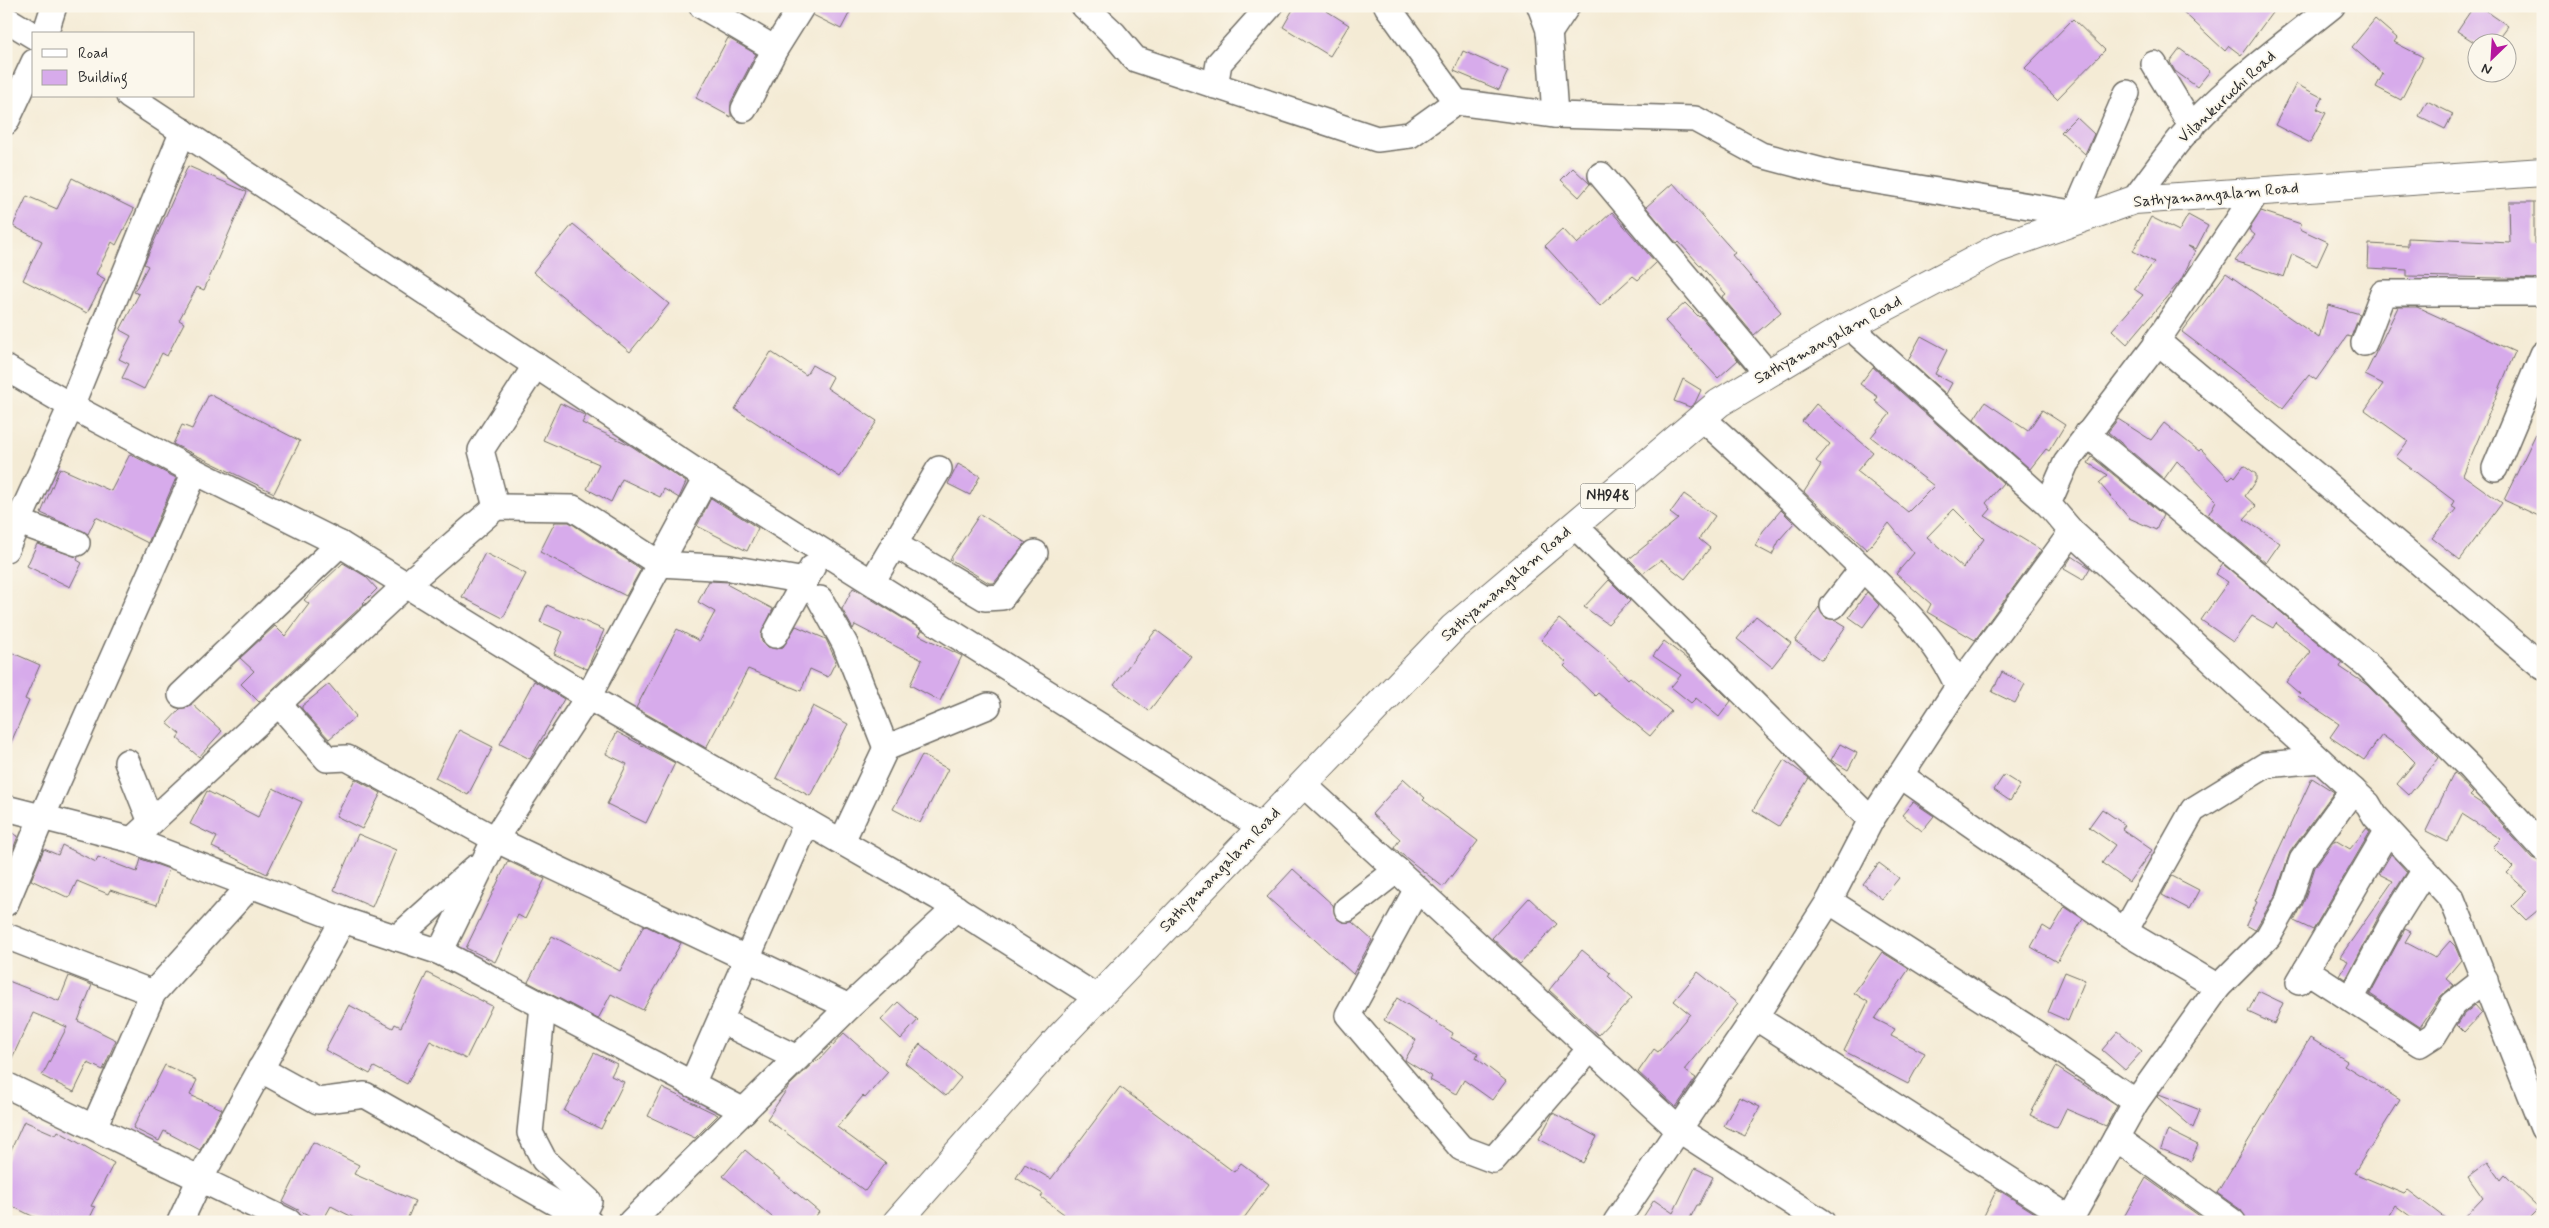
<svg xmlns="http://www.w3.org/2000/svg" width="2549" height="1228" font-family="Mynerve,sans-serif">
	<rect width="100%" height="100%" fill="#fbf7ec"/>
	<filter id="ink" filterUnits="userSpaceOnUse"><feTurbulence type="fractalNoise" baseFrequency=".02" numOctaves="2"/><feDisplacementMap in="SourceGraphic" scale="10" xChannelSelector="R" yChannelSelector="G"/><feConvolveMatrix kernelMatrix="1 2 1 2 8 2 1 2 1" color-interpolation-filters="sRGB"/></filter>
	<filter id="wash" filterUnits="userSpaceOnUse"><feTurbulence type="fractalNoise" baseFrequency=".0096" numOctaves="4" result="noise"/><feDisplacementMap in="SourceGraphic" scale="20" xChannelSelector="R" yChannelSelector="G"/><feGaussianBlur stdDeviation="1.12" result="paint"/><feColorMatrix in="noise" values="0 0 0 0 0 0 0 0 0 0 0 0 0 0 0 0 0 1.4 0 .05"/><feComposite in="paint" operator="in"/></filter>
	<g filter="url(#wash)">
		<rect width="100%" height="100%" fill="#f4ebd5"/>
		<g id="blocks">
			<g fill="#d7abeb" fill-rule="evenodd">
				<polygon points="816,6 853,6 841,29 813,15"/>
				<polygon points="1295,6 1319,6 1349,25 1330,56 1283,27"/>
				<polygon points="2177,6 2277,6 2241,55 2229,46 2225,51"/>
				<polygon points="2474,6 2479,6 2508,26 2496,42 2474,42 2457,31"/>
				<polygon points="2073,19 2105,50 2057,99 2025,68"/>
				<polygon points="2375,19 2397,38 2394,42 2423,57 2401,100 2376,87 2383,74 2352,47"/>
				<polygon points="728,38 756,54 731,102 731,117 696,98"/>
				<polygon points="2180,49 2210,71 2197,87 2175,71 2170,62"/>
				<polygon points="1463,51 1508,71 1499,90 1454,71"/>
				<polygon points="2296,84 2323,98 2317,109 2326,113 2310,143 2275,125"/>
				<polygon points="2427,101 2453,114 2445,129 2419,116"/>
				<polygon points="2076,117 2094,134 2085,154 2061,132"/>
				<polygon points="188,166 247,192 204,290 197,287 179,320 184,323 167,356 162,353 144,389 122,378 129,364 119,359 131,336 120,330 139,294 134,292 148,266 144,264"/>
				<polygon points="1573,168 1590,184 1579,197 1561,180"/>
				<polygon points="72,178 134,209 116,245 112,242 96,274 105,279 87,313 23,280 42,241 13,226 27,196 57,209"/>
				<polygon points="1673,183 1735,253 1732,255 1781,312 1754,335 1722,297 1726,294 1679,242 1677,244 1646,207"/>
				<polygon points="2509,202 2534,202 2534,244 2543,244 2543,279 2407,276 2407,270 2368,268 2369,244 2408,246 2408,238 2510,243"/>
				<polygon points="2261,211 2301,224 2300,229 2328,242 2317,266 2292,254 2284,277 2235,261 2255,235 2249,230"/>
				<polygon points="1612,212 1656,263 1638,280 1633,276 1600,306 1545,246 1563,229 1577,244"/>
				<polygon points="2188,215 2208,226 2196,249 2188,246 2195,251 2181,280 2127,344 2112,330 2143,295 2134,289 2154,262 2133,251 2151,217 2179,231"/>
				<polygon points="573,224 669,304 630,352 533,272"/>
				<polygon points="2226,273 2319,338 2328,305 2360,314 2351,337 2347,336 2316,380 2309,375 2283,408 2182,332"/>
				<polygon points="1685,303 1699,317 1700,316 1738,360 1718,378 1665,321"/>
				<polygon points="2398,307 2417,307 2515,352 2463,475 2502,503 2460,560 2432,538 2456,509 2451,506 2454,501 2396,457 2408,441 2365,410 2383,384 2365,375"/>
				<polygon points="1921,336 1947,350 1935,374 1952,383 1946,394 1908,360"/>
				<polygon points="771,352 806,375 812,365 833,377 827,388 877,421 840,477 735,409"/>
				<path d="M 1873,367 L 2003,483 L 1986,503 L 1991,509 L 1985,516 L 2041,550 L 1975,640 L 1927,612 L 1931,604 L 1896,574 L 1914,553 L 1889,523 L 1867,550 L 1804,492 L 1821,465 L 1816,461 L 1830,444 L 1802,421 L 1816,404 L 1873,452 L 1857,471 L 1908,512 L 1934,486 L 1871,437 L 1890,414 L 1875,401 L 1878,397 L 1860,384 ZM 1954,509 L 1984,539 L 1963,568 L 1927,537 Z"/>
				<polygon points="1683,379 1701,390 1695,403 1690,407 1674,401"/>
				<polygon points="209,394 300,441 274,493 173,444 182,425 192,429"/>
				<polygon points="1985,402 2028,431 2042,410 2065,425 2049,451 2046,449 2030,469 1974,419"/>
				<polygon points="560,403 586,416 582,423 630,445 686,482 679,498 664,489 660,497 622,479 611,502 587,489 599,464 543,440"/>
				<polygon points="2118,419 2151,440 2164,423 2199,451 2201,449 2229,479 2233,475 2235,477 2244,465 2256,474 2256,480 2245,496 2256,506 2244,519 2280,543 2266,563 2208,515 2216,501 2177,461 2164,479 2108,432"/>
				<polygon points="2543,419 2543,518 2504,500"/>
				<polygon points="130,454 176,478 148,543 96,517 88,534 41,513 60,468 111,491"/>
				<polygon points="2092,457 2163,515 2156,530 2129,518 2099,483 2108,475 2088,463"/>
				<polygon points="958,464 980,476 970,495 948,484"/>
				<polygon points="1684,494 1715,516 1699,539 1710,548 1685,579 1661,560 1643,573 1629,559 1678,519 1670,513"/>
				<polygon points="711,498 758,528 747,551 697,526"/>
				<polygon points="1781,510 1794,523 1780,539 1772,555 1755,546 1763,531"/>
				<polygon points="980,514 1026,543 994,583 989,583 950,559"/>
				<polygon points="555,522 569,522 641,569 626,596 540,552"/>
				<polygon points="37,544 78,557 77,560 82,563 70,587 27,566"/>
				<polygon points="485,553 526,574 503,618 462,597"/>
				<polygon points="2072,556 2090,568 2083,580 2064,569"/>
				<polygon points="343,563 365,576 377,589 363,603 364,604 259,702 241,684 254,671 240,658 275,626 285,636 309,604 304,600"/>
				<polygon points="2223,564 2342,663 2340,667 2367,685 2439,758 2409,795 2397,784 2415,762 2403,750 2382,735 2364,760 2330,737 2339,724 2298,696 2300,694 2286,682 2311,652 2276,623 2273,628 2252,616 2233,642 2201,620 2228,582 2216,574"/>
				<polygon points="1609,580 1630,601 1608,624 1584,607"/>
				<polygon points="709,581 729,582 728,585 773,609 761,635 762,642 768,647 776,649 783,647 796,626 826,639 836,661 828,677 810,669 801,691 748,669 706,748 636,708 677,629 699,641 715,612 698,602"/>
				<polygon points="853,588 922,630 919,635 962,656 940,701 910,685 922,660 855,625 853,629 842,609"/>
				<polygon points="1867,592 1879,605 1863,627 1849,617"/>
				<polygon points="547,605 604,630 587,669 554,654 563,632 540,622"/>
				<polygon points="1819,607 1825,618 1836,620 1846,626 1822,660 1795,641"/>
				<polygon points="1756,616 1791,643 1772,667 1737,639"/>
				<polygon points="1559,619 1604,656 1628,679 1630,677 1671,711 1650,736 1598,693 1595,696 1564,666 1567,663 1541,640"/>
				<polygon points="1156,630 1191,656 1149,711 1114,685"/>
				<polygon points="1664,641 1696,666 1731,701 1719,717 1696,698 1691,703 1671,687 1681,675 1653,656"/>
				<polygon points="6,650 40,665 25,699 29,701 6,754"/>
				<polygon points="2002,672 2025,684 2015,703 1992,692"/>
				<polygon points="534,681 564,699 530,759 500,744"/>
				<polygon points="329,684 356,716 329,739 302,709 302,706"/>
				<polygon points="192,704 222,731 199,757 177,738 180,734 167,723 180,709"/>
				<polygon points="813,706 848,724 810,796 776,778"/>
				<polygon points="459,730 493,747 468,795 435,778"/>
				<polygon points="617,732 675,763 646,823 607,804 627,764 606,754"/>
				<polygon points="1840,744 1857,753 1848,770 1831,760"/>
				<polygon points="922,755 948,769 920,823 893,809"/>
				<polygon points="1784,760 1809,778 1779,826 1753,810"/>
				<polygon points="2454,773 2473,793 2470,796 2485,806 2532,858 2543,862 2543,906 2526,920 2512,906 2527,891 2507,873 2513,867 2493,847 2501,839 2462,814 2448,842 2426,831"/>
				<polygon points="2004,775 2020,785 2010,801 1994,790"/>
				<polygon points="2312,778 2334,792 2290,852 2276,894 2255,930 2246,925 2257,902 2255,901"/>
				<polygon points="355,779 381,793 362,829 336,816"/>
				<polygon points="1404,779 1425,798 1423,800 1478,841 1443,887 1394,848 1400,839 1372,814"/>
				<polygon points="273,788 302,802 267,874 212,847 217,837 190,824 207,791 258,817"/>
				<polygon points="1913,802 1934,816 1922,831 1902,815"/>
				<polygon points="2102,809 2125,825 2122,829 2152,850 2129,882 2102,863 2115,845 2089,827"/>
				<polygon points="2367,828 2370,832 2313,930 2294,921 2303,904 2315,867 2335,840 2350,849"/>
				<polygon points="6,830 18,836 10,857 6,856"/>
				<polygon points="358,834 396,850 372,907 334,890"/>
				<polygon points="62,845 96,862 98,857 137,872 141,859 169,869 157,905 110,890 108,894 77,881 69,898 31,880 44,849 58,855"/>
				<polygon points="2391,854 2407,872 2380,914 2346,979 2340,975 2348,961 2340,957 2393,881 2379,874"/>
				<polygon points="508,861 545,879 525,919 518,915 495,962 466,948"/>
				<polygon points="1879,863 1899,878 1882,899 1863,884"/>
				<polygon points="1293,869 1333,905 1336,918 1342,922 1352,922 1372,940 1353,974 1267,897"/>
				<polygon points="2172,876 2199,890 2189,909 2162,895"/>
				<polygon points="1529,898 1557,924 1520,964 1492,938"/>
				<polygon points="2065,907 2083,919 2057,962 2031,947 2043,926 2051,931"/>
				<polygon points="644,925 681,943 643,1010 611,994 598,1019 528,982 552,936 620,971"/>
				<polygon points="2405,929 2411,932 2405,942 2435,958 2450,941 2455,946 2461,960 2446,978 2454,985 2441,996 2420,1027 2370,994"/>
				<polygon points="1582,950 1610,973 1608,976 1632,998 1598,1035 1549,990"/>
				<polygon points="1882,952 1909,969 1875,1019 1895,1029 1891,1036 1925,1053 1908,1084 1844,1051 1868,1002 1854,993"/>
				<polygon points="1698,972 1738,1004 1684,1070 1696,1078 1676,1107 1638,1072 1654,1049 1658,1052 1690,1014 1674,1001"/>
				<polygon points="2065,972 2085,980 2068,1021 2048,1012"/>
				<polygon points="427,973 492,1006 466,1059 430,1041 407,1084 374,1067 370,1074 325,1050 349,1005 393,1028 395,1024 401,1027"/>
				<polygon points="69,976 92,985 78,1021 116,1040 103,1070 88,1063 74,1092 42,1076 67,1027 33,1013 6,1071 6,980 59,1001"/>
				<polygon points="2258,991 2283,1003 2274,1024 2248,1012"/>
				<polygon points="1397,998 1453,1033 1451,1038 1478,1053 1476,1058 1506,1081 1492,1100 1464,1080 1456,1094 1430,1080 1432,1077 1405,1060 1416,1040 1384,1020"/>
				<polygon points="898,1002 918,1020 901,1039 881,1020"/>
				<polygon points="2475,1005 2482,1013 2464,1032 2457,1025 2464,1014"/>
				<polygon points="2118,1031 2142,1051 2125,1070 2102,1050"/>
				<polygon points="844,1033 888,1072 865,1098 863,1096 837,1127 886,1163 865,1191 767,1119 789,1086 816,1060 818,1061"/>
				<polygon points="2310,1038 2347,1061 2344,1065 2400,1100 2354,1173 2404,1194 2408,1190 2450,1222 2418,1222 2395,1205 2385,1222 2247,1222 2241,1210 2217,1193"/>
				<polygon points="920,1044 961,1078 946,1096 905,1063"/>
				<polygon points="594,1053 617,1064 611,1076 624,1082 601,1129 564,1111"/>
				<polygon points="165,1065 197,1080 190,1095 222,1109 200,1150 164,1131 159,1141 133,1128"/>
				<polygon points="2056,1067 2117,1106 2106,1126 2066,1109 2057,1128 2030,1115"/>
				<polygon points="1120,1087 1234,1172 1241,1163 1269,1184 1241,1222 1058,1222 1064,1214 1041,1197 1043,1194 1016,1178 1025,1164 1051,1179"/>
				<polygon points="662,1088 718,1115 695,1138 648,1116"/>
				<polygon points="2159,1094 2200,1110 2193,1128 2157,1097"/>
				<polygon points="1739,1097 1760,1107 1745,1136 1724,1126"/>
				<polygon points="1553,1113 1597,1137 1583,1163 1539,1139"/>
				<polygon points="24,1121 56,1135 58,1131 114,1163 91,1206 95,1207 88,1222 44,1222 6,1203 6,1161"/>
				<polygon points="2168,1130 2198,1145 2191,1161 2161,1149"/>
				<polygon points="313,1142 359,1165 354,1174 415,1201 406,1222 362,1222 331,1206 322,1222 283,1202"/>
				<polygon points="745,1150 819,1212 811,1222 778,1222 723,1176"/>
				<polygon points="2488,1162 2501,1180 2505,1175 2539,1208 2525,1222 2460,1222 2483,1198 2468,1177"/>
				<polygon points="1695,1168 1713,1177 1699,1205 1697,1205 1688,1222 1640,1222 1654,1200 1673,1213"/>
				<polygon points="2146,1178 2208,1222 2121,1222"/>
				<polygon points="1997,1189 2049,1222 1981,1222"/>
			</g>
		</g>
	</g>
	<g filter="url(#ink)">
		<use href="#blocks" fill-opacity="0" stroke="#716e66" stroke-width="1"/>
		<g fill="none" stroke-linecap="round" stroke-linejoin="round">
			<defs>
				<g id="minor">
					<polyline points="702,6 775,49"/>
					<polyline points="1084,6 1114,34 1135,59 1377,139 1410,135 1456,102 1555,115 1695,119 1761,155 1834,174 2090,216"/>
					<polyline points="1387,6 1456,102"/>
					<polyline points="1540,6 1549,30 1555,115"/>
					<polyline points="6,19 34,36"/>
					<polyline points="1549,33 1567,6"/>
					<polyline points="45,34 54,6"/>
					<polyline points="2154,64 2192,127"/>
					<polyline points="1215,86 1219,63 1270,6"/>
					<polyline points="129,96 706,478 1261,827"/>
					<polyline points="744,109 775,49 802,6"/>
					<polyline points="6,122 34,62"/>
					<polyline points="1601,175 1767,373"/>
					<polyline points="2257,192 2157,341 2543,667"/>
					<path d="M 2134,200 C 2149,180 2164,159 2180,139 C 2223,88 2280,48 2332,6"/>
					<polyline points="2076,212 2127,93"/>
					<polyline points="1849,326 2048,504"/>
					<polyline points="2157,341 2156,345 2066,463 2048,504 2072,532 2368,804 2375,816 2452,899 2543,1128"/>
					<polyline points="2364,343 2383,293 2543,293"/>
					<polyline points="6,368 71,406 184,466 340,544 588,697 938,897 1098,998"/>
					<path d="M 1701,417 C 1753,464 1805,512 1855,561 C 1893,598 1937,638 1958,687"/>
					<polyline points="2087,434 2367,665 2470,768 2543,848"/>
					<polyline points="2495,468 2543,354"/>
					<polyline points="496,507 481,450 536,365"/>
					<polyline points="19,522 77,543"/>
					<polyline points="1574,525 1871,820"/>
					<polyline points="894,544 985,598 1002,597 1035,553"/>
					<polyline points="6,549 71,406 183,131"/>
					<polyline points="872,582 939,469"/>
					<polyline points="820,599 845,644 886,748"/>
					<polyline points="1833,606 1863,568"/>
					<polyline points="775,635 812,568"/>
					<polyline points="181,695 340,544"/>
					<polyline points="279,704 327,759 347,758 495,839 849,1007"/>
					<polyline points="127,762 151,822"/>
					<polyline points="1900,775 2132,936 2218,987 2136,1102 2069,1222"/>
					<polyline points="1303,784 1678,1129 1822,1222"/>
					<polyline points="6,808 132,840 343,920 440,952 744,1111"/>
					<polyline points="132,840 406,585 496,507 573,508 660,564 730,568 805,581"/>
					<polyline points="842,841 886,748 988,706"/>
					<polyline points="1417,889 1348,1015 1461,1148 1493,1160 1591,1048"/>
					<polyline points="1829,901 2042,1037 2136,1102"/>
					<polyline points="6,903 42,817 195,472"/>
					<polyline points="1347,909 1397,870"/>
					<polyline points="2125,931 2193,810 2266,765 2320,760"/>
					<polyline points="6,936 153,993"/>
					<polyline points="397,938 475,868"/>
					<polyline points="440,952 495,839 588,697 706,478"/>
					<polyline points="2306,970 2420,1044 2434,1035 2453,1004 2485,979"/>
					<polyline points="2299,982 2388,830"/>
					<polyline points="2218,987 2268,937 2289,900 2302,860 2353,790"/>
					<polyline points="2351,999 2393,921 2425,870"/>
					<polyline points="543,1006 530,1133 544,1160 589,1201 581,1217"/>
					<polyline points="1755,1017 2071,1219"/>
					<polyline points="721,1021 797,1058"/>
					<polyline points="260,1069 318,1101 365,1095 589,1222"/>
					<polyline points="692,1084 807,822"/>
					<polyline points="6,1085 289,1222"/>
					<polyline points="94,1127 153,993 251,885"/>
					<polyline points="2116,1138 2233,1222"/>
					<polyline points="180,1222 200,1179 343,920"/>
					<polyline points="631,1222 849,1007 956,908"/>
					<polyline points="1616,1222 1755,1017 1829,901 1871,820 1958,687 2072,532"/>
				</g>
				<polyline id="highway" points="897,1222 1060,1037 1453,628 1719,403 1834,334 1996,249 2134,200 2543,172"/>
			</defs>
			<use href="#minor" stroke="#716e66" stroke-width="28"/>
			<use href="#highway" stroke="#716e66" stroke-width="30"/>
			<use href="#minor" stroke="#fff" stroke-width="25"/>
			<use href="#highway" stroke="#fff" stroke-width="28"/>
		</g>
	</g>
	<g text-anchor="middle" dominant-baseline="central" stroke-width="4" stroke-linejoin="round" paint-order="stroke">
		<rect fill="#fbf7ec" stroke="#696865" stroke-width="1" x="1580.5" y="483.5" width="55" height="25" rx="4"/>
		<g font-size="15" font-weight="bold" fill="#2b2b2b">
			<text x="1608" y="496">NH948</text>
		</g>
		<g font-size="16" fill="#2b2b2b" stroke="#fbf7ec">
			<text transform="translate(2227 97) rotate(-43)">Vilankuruchi Road</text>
			<text transform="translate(2216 195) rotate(-5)">Sathyamangalam Road</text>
			<text transform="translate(1828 340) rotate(-29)">Sathyamangalam Road</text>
			<text transform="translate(1506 584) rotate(-41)">Sathyamangalam Road</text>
			<text transform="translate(1220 870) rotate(-46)">Sathyamangalam Road</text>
		</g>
	</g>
	<rect width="2549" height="1228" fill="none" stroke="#fbf7ec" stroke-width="25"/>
	<rect x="32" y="32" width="162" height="65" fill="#fbf7ec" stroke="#a8a59f"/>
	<rect x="42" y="49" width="25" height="8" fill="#ffffff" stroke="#a8a59f"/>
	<text x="78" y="58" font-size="15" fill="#2b2b2b">Road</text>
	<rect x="42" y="70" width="25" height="15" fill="#d7abeb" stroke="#a8a59f"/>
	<text x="78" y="82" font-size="15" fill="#2b2b2b">Building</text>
	<g transform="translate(2492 58) rotate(205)"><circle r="24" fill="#fbf7ec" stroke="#a8a59f"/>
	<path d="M0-4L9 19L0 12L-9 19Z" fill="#b5179e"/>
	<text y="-8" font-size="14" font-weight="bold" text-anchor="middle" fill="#2b2b2b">N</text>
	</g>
</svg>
